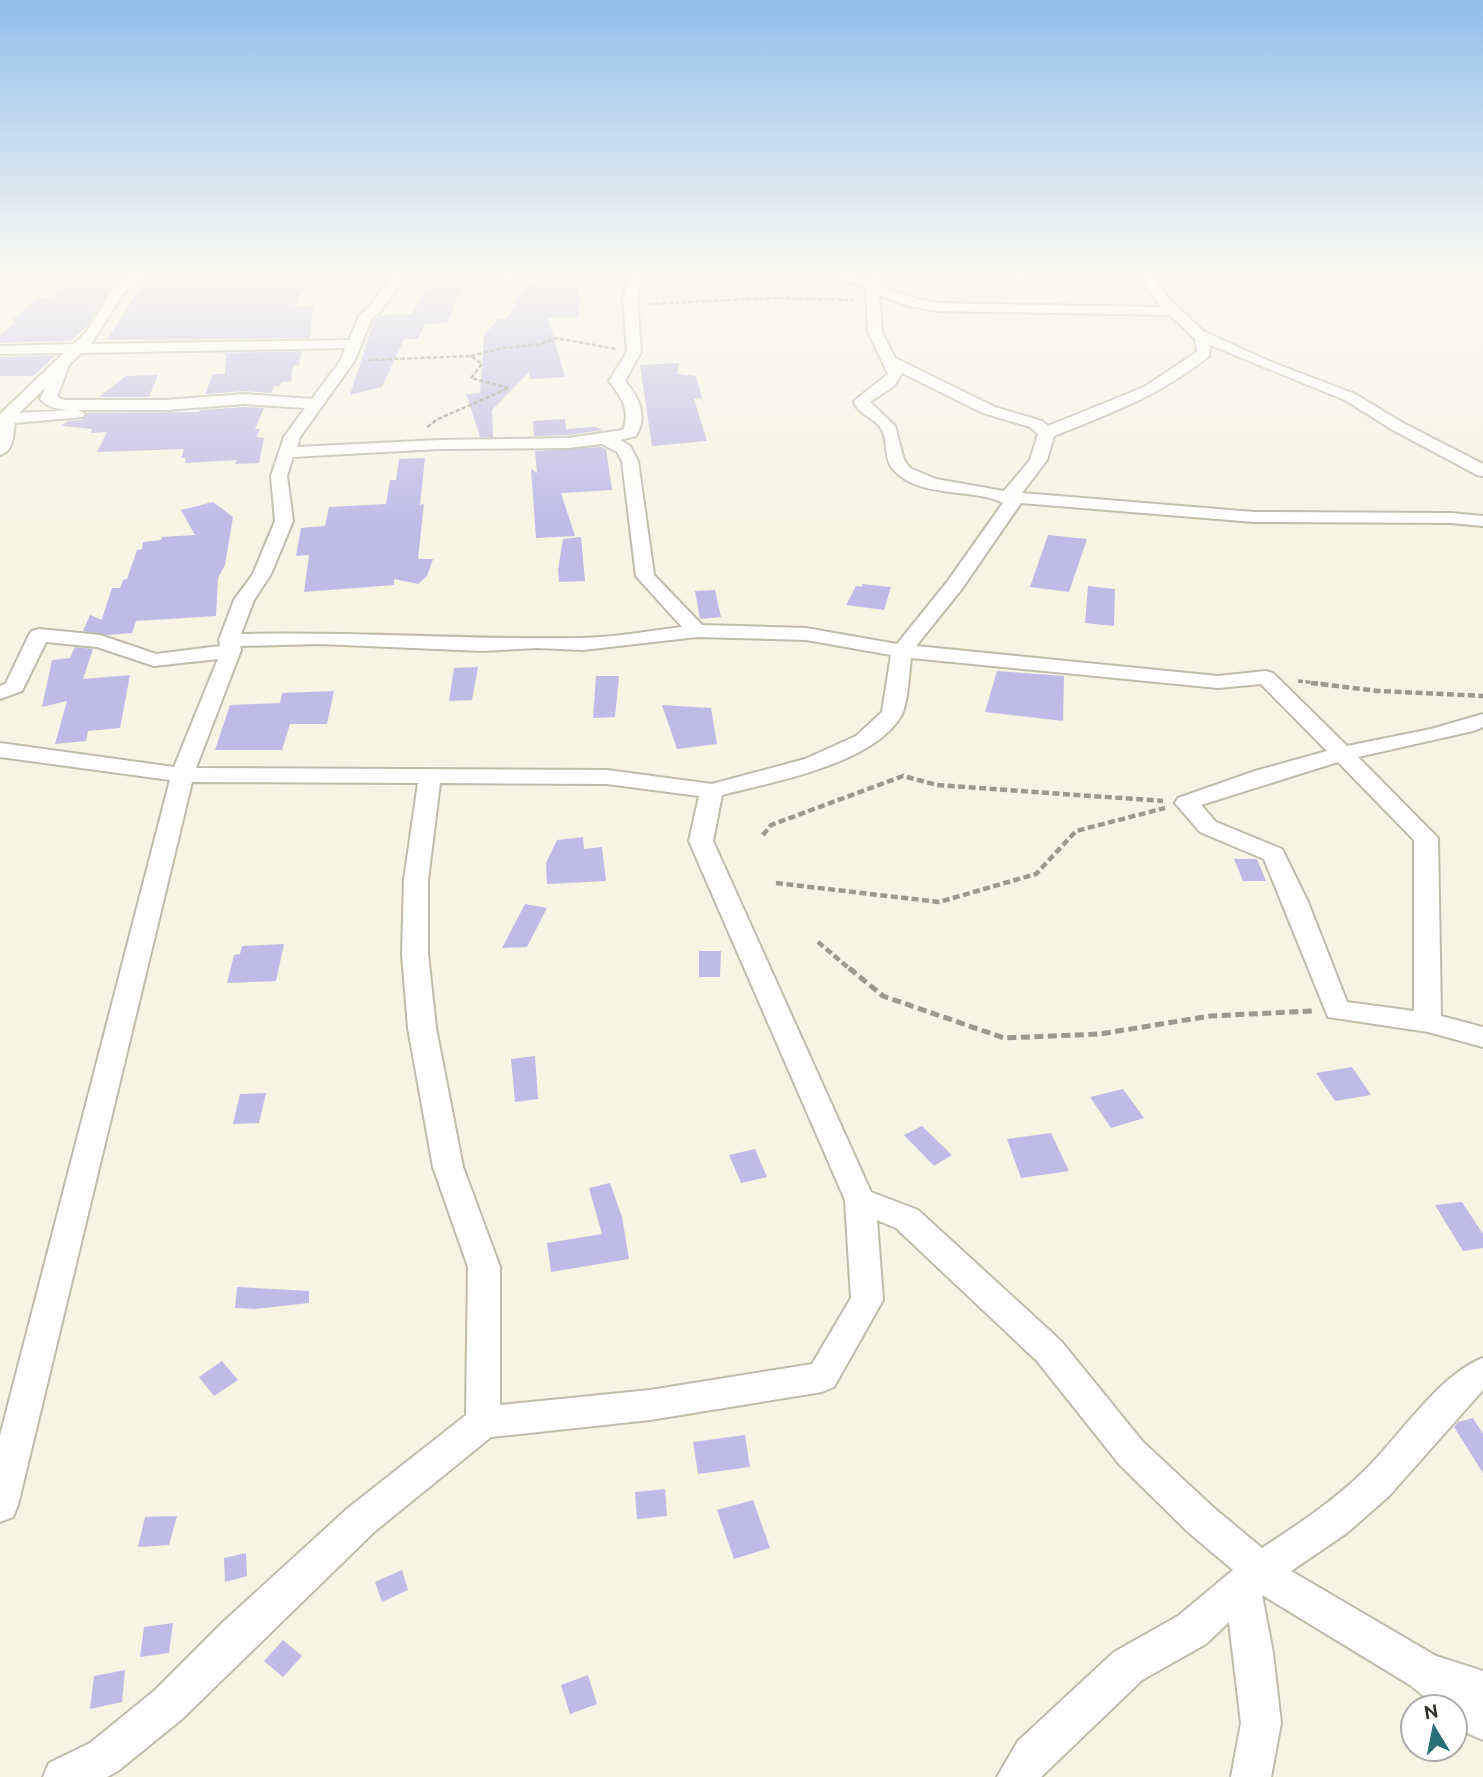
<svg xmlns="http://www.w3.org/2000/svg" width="1483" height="1777" font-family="Ubuntu,sans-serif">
	<rect width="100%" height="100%" fill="#f6f4e3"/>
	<g fill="#c0bbe6">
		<polygon points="161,275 312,275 294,307 313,306 310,338 107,340 145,280"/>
		<polygon points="432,275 467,275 447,323 425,324 418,339 404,339 382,387 350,395 374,320 380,315 412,314"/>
		<polygon points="536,275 573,275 580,301 578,317 548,318 565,377 530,379 529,372 492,410 493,437 480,437 466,394 480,393 484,335 498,319 507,319 518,296"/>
		<polygon points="67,276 125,277 111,288 85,328 70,341 0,343 0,335 15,322 11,322 37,297 52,298"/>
		<polygon points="302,351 299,365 293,365 291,381 281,382 280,386 274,386 271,393 244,391 205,394 213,374 225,374 226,354 221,353"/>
		<polygon points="55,356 33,376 0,376 0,357"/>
		<polygon points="679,363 677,374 696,376 702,398 694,399 707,441 652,446 640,365"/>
		<polygon points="158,375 149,397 99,397 126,376"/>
		<polygon points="244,407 264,408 255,429 260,429 256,437 264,438 259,463 235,464 237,460 185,463 186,458 181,458 184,449 97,452 107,432 91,433 92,429 61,426 68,421 83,420 87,413 199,412 200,410"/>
		<polygon points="565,419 566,429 595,427 603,430 568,435 534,436 533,421"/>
		<polygon points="601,447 606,449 612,490 561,493 575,536 536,538 531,469 537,473 535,451"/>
		<polygon points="425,458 420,505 424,504 418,559 433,559 427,576 418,584 394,579 394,585 304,592 309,555 296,556 301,528 325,526 329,507 386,504 390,480 396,480 399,459"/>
		<polygon points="213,502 233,517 225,565 218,578 216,616 136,621 132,633 108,635 83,631 90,615 102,620 99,628 112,588 120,588 123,580 127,579 137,550 142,549 143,542 161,540 162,537 195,535 181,510"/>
		<polygon points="1048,535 1087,539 1069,592 1030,587"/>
		<polygon points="581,537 585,581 559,582 558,570 563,539"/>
		<polygon points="862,584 891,587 884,610 846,605 856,586 862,587"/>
		<polygon points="1088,586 1115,589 1114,626 1085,623"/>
		<polygon points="715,590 721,617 700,619 695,591"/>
		<polygon points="75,647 93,649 83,679 130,675 120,728 88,731 86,741 55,744 67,701 42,707 52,660 70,658"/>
		<polygon points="478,667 472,700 449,701 454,668"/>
		<polygon points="997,671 1064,676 1063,721 985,712"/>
		<polygon points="596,676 619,676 615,717 593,718"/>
		<polygon points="334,691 327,724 290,724 282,750 215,750 230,705 280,703 282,693"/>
		<polygon points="662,705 711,708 717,744 677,749"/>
		<polygon points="583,837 584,849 602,847 606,881 547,884 546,863 557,840"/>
		<polygon points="1234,859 1257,859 1266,881 1243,881"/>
		<polygon points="525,904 547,908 527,947 502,948"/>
		<polygon points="284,944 276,981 227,983 234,955 240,954 242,946"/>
		<polygon points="699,951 721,951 720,977 699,977"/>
		<polygon points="535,1056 538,1099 515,1102 511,1059"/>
		<polygon points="1352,1067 1371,1095 1335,1101 1316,1073"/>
		<polygon points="1123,1089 1144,1118 1111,1128 1090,1097"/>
		<polygon points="266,1093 259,1123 233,1124 240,1094"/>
		<polygon points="922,1126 952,1155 934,1166 904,1135"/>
		<polygon points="1051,1133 1069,1171 1021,1178 1007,1139"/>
		<polygon points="755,1149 767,1177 741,1183 729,1155"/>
		<polygon points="610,1183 622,1217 629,1259 551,1272 547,1243 602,1234 589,1188"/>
		<polygon points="1462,1202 1483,1234 1483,1248 1463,1251 1435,1205"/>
		<polygon points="237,1287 309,1291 309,1303 255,1309 235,1308"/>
		<polygon points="222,1361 238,1380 214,1396 199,1377"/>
		<polygon points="1473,1418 1483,1434 1483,1473 1454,1427 1458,1422"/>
		<polygon points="745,1435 750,1467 698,1474 693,1442"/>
		<polygon points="665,1489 667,1516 637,1519 635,1492"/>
		<polygon points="753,1500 770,1548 734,1559 717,1510"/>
		<polygon points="177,1516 169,1545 138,1547 145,1517"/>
		<polygon points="246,1553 247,1576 225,1582 224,1558"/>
		<polygon points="402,1570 408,1590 382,1602 375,1582"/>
		<polygon points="173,1623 169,1653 140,1657 144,1627"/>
		<polygon points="283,1640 302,1656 283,1677 264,1661"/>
		<polygon points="125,1670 122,1702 90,1709 94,1676"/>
		<polygon points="588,1675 597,1704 570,1714 561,1685"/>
	</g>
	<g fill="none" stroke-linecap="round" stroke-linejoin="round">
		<defs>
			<path id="street" d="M 132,275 L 147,275 L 123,294 L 91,344 L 349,340 L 359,316 L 370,306 L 393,275 L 406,275 L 380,312 L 372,318 L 355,360 L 300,437 L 297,447 L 439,440 L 568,438 L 623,430 C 631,409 621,397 609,381 L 627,352 L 623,298 L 628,281 L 625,275 L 638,275 L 642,281 L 637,298 L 641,352 L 625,381 C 639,398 648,415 636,436 L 620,440 L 630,446 L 638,461 L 654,575 L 702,625 L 806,628 L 897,644 L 947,582 L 1003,503 C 973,487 918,500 892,468 C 883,456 889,439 880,427 C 873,417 857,414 854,401 L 888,374 L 868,332 L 866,287 L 828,275 L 851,275 L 867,279 L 867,275 L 881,275 L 880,286 L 917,299 L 937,303 L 1161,307 L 1138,275 L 1151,275 L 1168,298 L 1203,331 L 1271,362 L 1355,394 L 1403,423 L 1483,464 L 1483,476 L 1477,475 L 1391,429 L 1345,400 L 1210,345 L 1209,356 C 1163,394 1109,414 1054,436 L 1047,460 L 1022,493 L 1254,512 L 1451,513 L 1483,516 L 1483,526 L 1451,523 L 1254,522 L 1021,503 L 961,590 L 916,646 L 1218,676 L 1266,671 L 1273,673 L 1347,746 L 1431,729 L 1483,714 L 1483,727 L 1473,731 L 1358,757 L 1438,838 L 1441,1016 L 1483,1027 L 1483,1047 L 1428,1032 L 1328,1017 L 1264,859 L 1200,832 L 1175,803 L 1178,798 L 1255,771 L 1327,751 L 1261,684 L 1218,688 L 911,658 C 909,673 908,704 901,716 C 873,764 773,782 722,795 L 713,841 L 871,1192 L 918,1210 L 1061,1341 L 1143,1442 L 1214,1508 L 1262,1548 C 1297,1525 1332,1502 1362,1473 C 1397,1440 1439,1374 1483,1358 L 1483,1390 L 1389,1496 L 1347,1533 L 1291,1571 L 1436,1656 L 1483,1671 L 1483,1740 L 1469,1734 L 1455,1722 L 1455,1707 L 1437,1707 L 1410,1685 L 1262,1595 L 1273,1653 L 1281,1723 L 1271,1777 L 1231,1777 L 1241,1723 L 1229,1622 L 1206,1644 L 1142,1680 L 1041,1777 L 997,1777 L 1018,1741 L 1114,1652 L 1178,1616 L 1233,1570 L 1188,1532 L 1119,1464 L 1037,1361 L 896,1228 L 877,1220 L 883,1300 L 834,1387 L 822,1392 L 650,1420 L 491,1437 L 374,1532 L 182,1719 L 118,1771 L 107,1777 L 43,1777 L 49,1763 L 90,1743 L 154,1691 L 221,1624 L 348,1508 L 466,1415 L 468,1267 L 433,1167 L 408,1028 L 402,954 L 404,880 L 418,783 L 192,782 L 18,1505 L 13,1517 L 0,1522 L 0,1436 L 170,780 L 0,757 L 0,743 L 174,767 L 218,659 L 154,666 L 97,647 L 46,642 L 22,691 L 0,699 L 0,686 L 6,683 L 29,635 L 32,631 L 39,629 L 100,635 L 156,654 L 220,646 L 219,640 L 234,600 L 253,574 L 275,521 L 271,476 L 284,437 L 305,408 L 244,404 L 166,410 L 78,410 L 85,414 L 83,417 L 15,423 C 13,435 14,451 0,455 L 0,414 L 64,353 L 0,354 L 0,346 L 74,344 L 86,332 L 113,289 ZM 879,295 L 909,306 L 937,311 L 1170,315 L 1195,339 L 1197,352 L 1144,387 L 1048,426 L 1042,421 L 995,407 L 895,358 L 882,332 ZM 345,348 L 341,360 L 312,399 L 244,394 L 166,400 L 64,400 L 57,397 L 69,365 L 81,353 ZM 902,373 L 983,413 L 1030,427 L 1038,434 L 1030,460 L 1004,491 L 936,479 L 910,468 L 904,460 L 895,426 L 870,402 L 894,386 ZM 46,387 L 40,399 C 48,408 60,410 71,410 L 19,413 ZM 602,444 L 617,452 L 622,461 L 636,576 L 682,627 C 649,631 615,637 582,638 C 468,640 355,631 241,634 L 254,600 L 271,574 L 293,521 L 287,476 L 293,457 L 439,449 L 568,448 ZM 697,637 L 806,640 L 891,655 L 882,712 L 856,736 L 805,759 L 712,784 L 607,770 L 196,768 L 241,650 L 240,646 L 320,644 L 483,651 L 537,648 L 583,650 ZM 1338,762 L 1414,840 L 1414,1011 L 1347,1002 L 1308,902 L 1282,849 L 1216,822 L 1201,805 ZM 440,783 L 607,784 L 699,796 L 689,841 L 845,1200 L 851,1298 L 812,1364 L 650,1390 L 500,1405 L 500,1267 L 463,1167 L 436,1028 L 428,954 L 428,880 Z"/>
		</defs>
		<use href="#street" stroke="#bfbcac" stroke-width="4"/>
		<g stroke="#9b9a8e" stroke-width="2.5" stroke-dasharray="4.5 2" stroke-linecap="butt">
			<polyline points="649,304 772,298 853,300"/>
			<polyline points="471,356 504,348 540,344 556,338 616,349"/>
			<polyline points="368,360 471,356 482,364 471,378 509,388 438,419 426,428"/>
		</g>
		<polyline stroke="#9b9a8e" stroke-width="3.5" stroke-dasharray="5 2.5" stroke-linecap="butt" points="1298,681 1325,684"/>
		<g stroke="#9b9a8e" stroke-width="4.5" stroke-dasharray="7 3.5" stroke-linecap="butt">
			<polyline points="1311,683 1378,691 1483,696"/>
			<polyline points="763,835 771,825 903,776 937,785 1163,801"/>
			<polyline points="776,883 939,902 1036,874 1076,831 1165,808"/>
			<polyline points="818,942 851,970"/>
		</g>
		<polyline stroke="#9b9a8e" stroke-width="5" stroke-dasharray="9 4.5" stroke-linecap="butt" points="849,968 883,996 1004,1038 1100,1034 1210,1016 1312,1011"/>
		<use href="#street" fill="#fff" fill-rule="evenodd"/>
	</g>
	<linearGradient id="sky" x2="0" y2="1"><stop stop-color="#91beec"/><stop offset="0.52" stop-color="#fbfaf2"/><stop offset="1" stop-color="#fbfaf2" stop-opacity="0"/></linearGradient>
	<rect width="1483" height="524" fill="url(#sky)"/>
	<g transform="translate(1434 1728) rotate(350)"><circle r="33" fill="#ffffff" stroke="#adacaa" stroke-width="2"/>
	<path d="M0-5L12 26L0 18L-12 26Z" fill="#277176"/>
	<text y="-10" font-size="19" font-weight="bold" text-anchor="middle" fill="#31302a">N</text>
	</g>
</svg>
